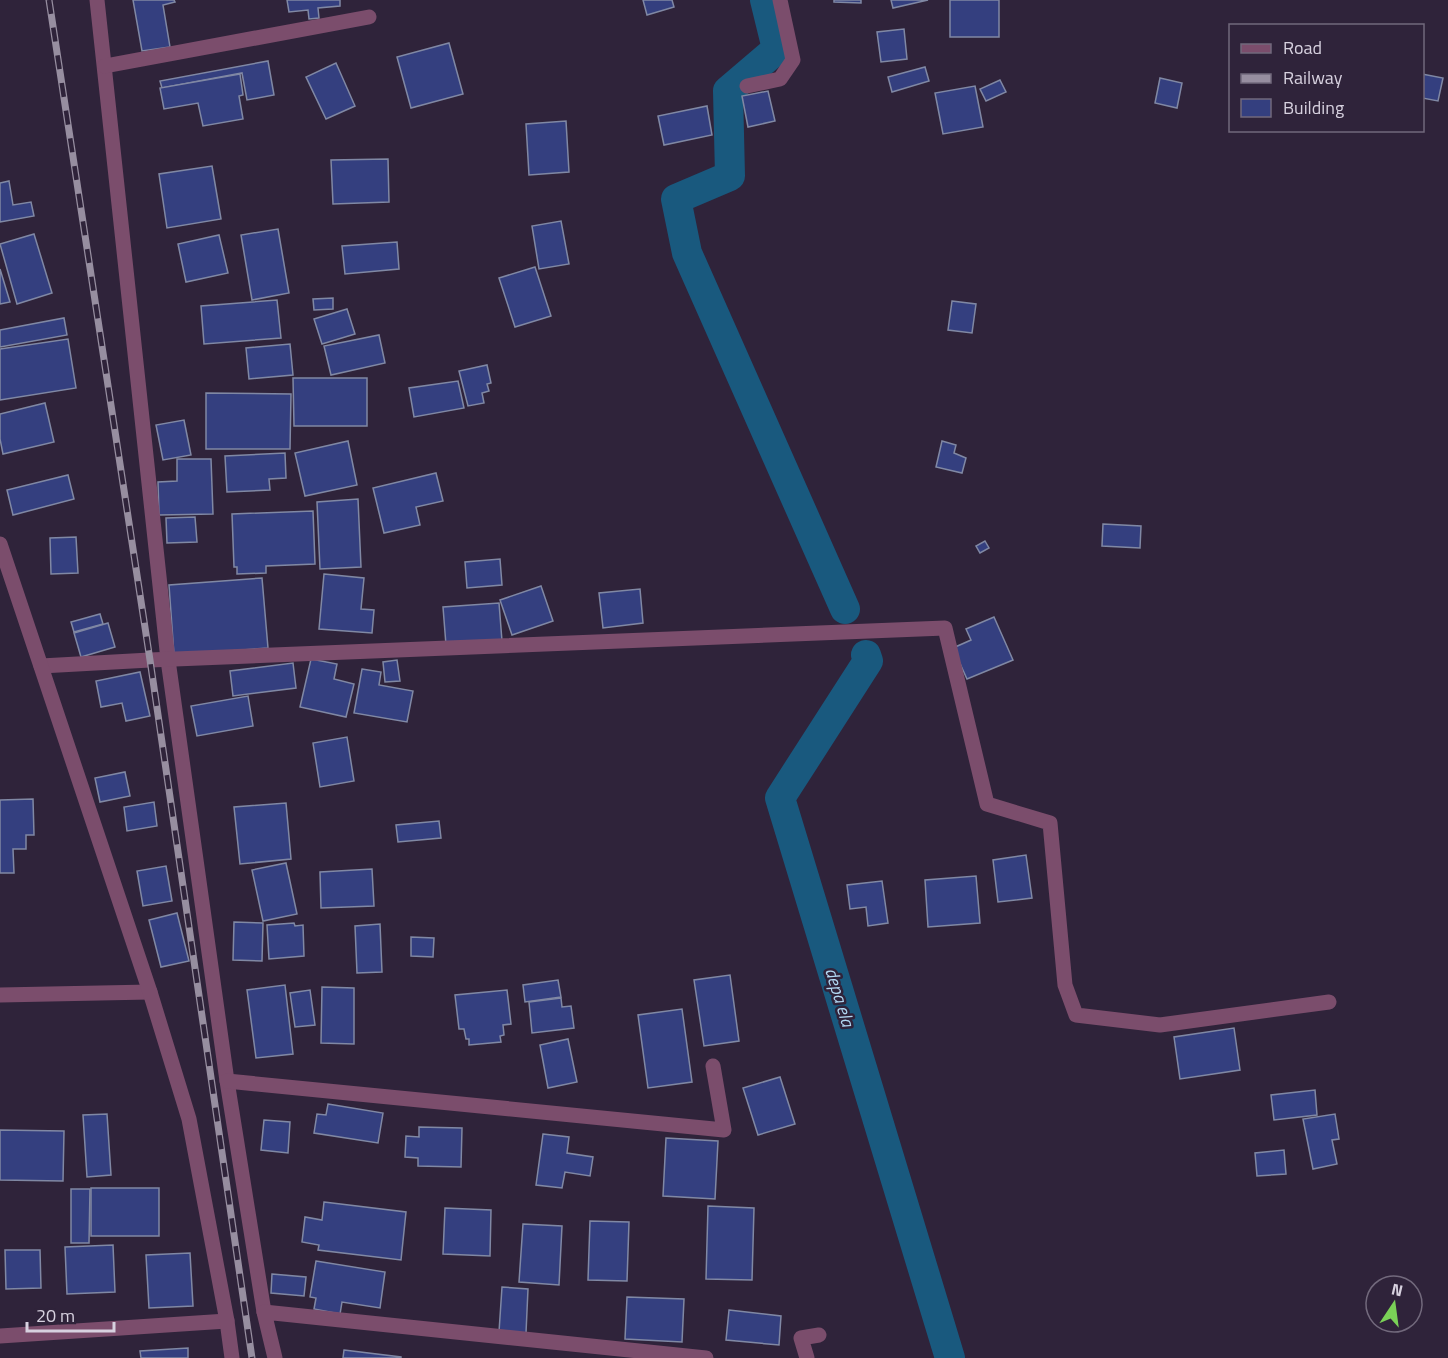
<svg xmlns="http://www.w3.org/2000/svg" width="1448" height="1358" font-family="'Titillium Web',sans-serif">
	<rect width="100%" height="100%" fill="#2f233a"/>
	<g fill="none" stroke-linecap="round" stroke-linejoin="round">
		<g stroke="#19597e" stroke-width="30">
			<polyline points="765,0 777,49 728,91 730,176 676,199 687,253 845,609"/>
			<polyline points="866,655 868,661 780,798 950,1358"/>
		</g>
	</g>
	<g fill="#343f7f" stroke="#8088a4" stroke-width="1.5">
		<polygon points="133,0 174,0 175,2 163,5 170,47 142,51"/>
		<polygon points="287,0 340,0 340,6 318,8 319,18 309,19 308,10 289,12"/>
		<polygon points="643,0 672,0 674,7 647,15"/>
		<polygon points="834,0 861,0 861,3 834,2"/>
		<polygon points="891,0 928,0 893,8"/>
		<rect x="950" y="0" width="49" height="37"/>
		<polygon points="904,29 907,59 881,62 877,32"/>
		<polygon points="449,43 463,94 411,108 397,57"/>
		<polygon points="268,61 274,95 247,100 242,73 162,88 160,81"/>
		<polygon points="336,63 355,106 326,119 306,77"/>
		<polygon points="925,67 929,81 892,92 888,77"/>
		<polygon points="240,74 243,95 239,96 243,119 203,126 198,103 164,109 160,88"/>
		<polygon points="1422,74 1443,78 1438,101 1422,98"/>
		<polygon points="1160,78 1182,83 1177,108 1155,103"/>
		<polygon points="1000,80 1006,92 986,101 980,89"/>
		<polygon points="975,86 983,127 943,134 935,93"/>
		<polygon points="768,91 775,121 748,127 742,96"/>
		<polygon points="707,106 712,135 664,145 658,116"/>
		<polygon points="566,121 569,172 529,175 526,124"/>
		<polygon points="388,159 389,202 333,204 331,160"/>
		<polygon points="212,166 221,219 167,228 159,174"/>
		<polygon points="9,181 13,205 31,202 34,216 0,222 0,183"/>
		<polygon points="561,221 569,264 539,269 532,226"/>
		<polygon points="278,229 289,293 252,300 241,235"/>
		<polygon points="34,234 52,293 17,304 0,244"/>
		<polygon points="219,235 228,273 186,282 178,244"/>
		<polygon points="397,242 399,269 345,274 342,246"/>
		<polygon points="535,267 551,316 515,327 499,278"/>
		<polygon points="0,269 10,302 0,304"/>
		<polygon points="333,298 333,309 314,310 313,299"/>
		<polygon points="277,300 281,338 204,344 201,306"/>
		<polygon points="952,301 976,304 972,333 948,330"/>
		<polygon points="347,309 355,334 322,344 314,319"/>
		<polygon points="64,318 67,335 0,347 0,330"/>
		<polygon points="379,335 385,363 331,375 324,346"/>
		<polygon points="68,339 76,388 0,400 0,349"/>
		<polygon points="290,344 293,375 249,379 246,348"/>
		<polygon points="487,365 491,383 487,384 489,391 482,393 484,403 468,406 459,371"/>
		<polygon points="293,378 367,378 367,426 294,426"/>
		<polygon points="458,381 464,408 414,417 409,388"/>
		<polygon points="206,393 291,394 290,449 206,449"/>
		<polygon points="45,403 54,442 3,454 0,439 0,414"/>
		<polygon points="184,420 191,455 163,460 156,425"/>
		<polygon points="348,441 357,485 305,496 295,453"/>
		<polygon points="942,441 956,445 954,453 966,458 962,473 936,467"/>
		<polygon points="285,453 286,478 269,479 270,490 227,492 225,456"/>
		<polygon points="177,459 211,459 213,514 159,515 158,482 177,481"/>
		<polygon points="436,473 443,501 416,507 420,525 384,533 373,488"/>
		<polygon points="68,475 74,499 13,515 7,490"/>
		<polygon points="358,499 361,567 320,569 317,502"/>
		<polygon points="313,511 315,564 266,566 266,573 237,574 237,567 234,567 232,514"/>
		<polygon points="195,517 197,542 167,543 166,518"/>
		<polygon points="1103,524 1141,526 1140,548 1102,546"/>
		<polygon points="76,537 78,573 51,574 50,538"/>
		<polygon points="985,541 989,548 980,553 976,546"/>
		<polygon points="500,559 502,585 467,588 465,562"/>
		<polygon points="324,574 364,578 361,609 374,610 372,633 319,629"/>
		<polygon points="262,578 268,648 174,655 169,585"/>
		<polygon points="541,586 553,621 512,635 500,600"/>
		<polygon points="640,589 643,623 603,628 599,593"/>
		<polygon points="499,603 502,641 446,645 443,607"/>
		<polygon points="100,614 103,624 74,632 71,622"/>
		<polygon points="994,617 1013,660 967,679 953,648 971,640 966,629"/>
		<polygon points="108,623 115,647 81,657 74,633"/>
		<polygon points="311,659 337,664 334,679 354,684 346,717 300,707"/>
		<polygon points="397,660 400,681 385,682 383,662"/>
		<polygon points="293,663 296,688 233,696 230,671"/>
		<polygon points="362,669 381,672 379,685 413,691 407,722 354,713"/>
		<polygon points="140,672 150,716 126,721 122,703 101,707 96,681"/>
		<polygon points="248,696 253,726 197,736 191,706"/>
		<polygon points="347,737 354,781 320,787 313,743"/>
		<polygon points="125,772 130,796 100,802 95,778"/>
		<polygon points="33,799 34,835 26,835 26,849 13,849 14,873 0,873 0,800"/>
		<polygon points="154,802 157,826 127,831 124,807"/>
		<polygon points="286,803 291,859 240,864 234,807"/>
		<polygon points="439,821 441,838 398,842 396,825"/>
		<polygon points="1026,855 1032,898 998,902 993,860"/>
		<polygon points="286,863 297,914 263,921 252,870"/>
		<polygon points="166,866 172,901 143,906 137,871"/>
		<polygon points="372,869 374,906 321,908 320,872"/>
		<polygon points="976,876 980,923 928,927 925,880"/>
		<polygon points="882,881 888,923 868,926 866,907 850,909 847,885"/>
		<polygon points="177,913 189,961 161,967 149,920"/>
		<polygon points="234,922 263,923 262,961 233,960"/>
		<polygon points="294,923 295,926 303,925 304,956 269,959 267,925"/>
		<polygon points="380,924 382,972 357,973 355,926"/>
		<polygon points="411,937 434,938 433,957 411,956"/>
		<polygon points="730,975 739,1041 704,1046 694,980"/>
		<polygon points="558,980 561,997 525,1002 523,985"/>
		<polygon points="285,985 293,1054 256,1058 247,990"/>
		<polygon points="322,987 354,988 354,1044 321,1043"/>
		<polygon points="310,990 315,1025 295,1027 290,993"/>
		<polygon points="507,990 511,1024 503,1025 504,1035 500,1036 501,1042 469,1045 469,1039 466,1039 464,1029 459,1029 455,995"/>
		<polygon points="561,998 562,1007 571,1006 574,1028 532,1033 529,1002"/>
		<polygon points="682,1009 692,1082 648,1088 638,1015"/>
		<polygon points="1234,1028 1240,1070 1180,1079 1174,1037"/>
		<polygon points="568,1039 577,1082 548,1088 540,1045"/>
		<polygon points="780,1077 795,1124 758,1135 743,1088"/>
		<polygon points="1315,1090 1317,1115 1274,1120 1271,1095"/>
		<polygon points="328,1104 383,1113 378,1143 314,1133 317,1114 326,1115"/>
		<polygon points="107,1114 111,1175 87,1177 83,1115"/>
		<polygon points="1335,1114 1339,1139 1332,1140 1337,1164 1313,1169 1303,1119"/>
		<polygon points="264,1120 290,1122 288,1153 261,1150"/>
		<polygon points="419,1127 462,1128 461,1167 418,1166 418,1158 405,1157 406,1136 419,1137"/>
		<polygon points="0,1130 64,1131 63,1181 0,1180"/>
		<polygon points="543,1134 569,1137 567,1153 593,1157 590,1176 565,1172 562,1188 536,1185"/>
		<polygon points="666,1138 718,1141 715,1199 663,1196"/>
		<polygon points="1284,1150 1286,1174 1257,1176 1255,1153"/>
		<rect x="91" y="1188" width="68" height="48"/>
		<polygon points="71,1189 90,1189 89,1243 71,1243"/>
		<polygon points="324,1202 406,1212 401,1260 318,1250 319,1245 302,1242 305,1217 322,1220"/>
		<polygon points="708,1206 754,1208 752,1280 706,1279"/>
		<polygon points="445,1208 491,1210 490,1256 443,1254"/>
		<polygon points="590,1221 629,1222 627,1281 588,1280"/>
		<polygon points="523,1224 562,1226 559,1285 519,1282"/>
		<polygon points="113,1245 115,1292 67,1294 65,1247"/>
		<polygon points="5,1250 40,1250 41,1288 6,1289"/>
		<polygon points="190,1253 193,1306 149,1308 146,1255"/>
		<polygon points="316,1261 385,1272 380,1308 342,1302 340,1314 314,1309 316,1298 310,1297"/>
		<polygon points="272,1274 306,1277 304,1296 271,1293"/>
		<polygon points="502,1287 528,1289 526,1333 499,1332"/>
		<polygon points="627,1297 684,1299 682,1342 625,1339"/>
		<polygon points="729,1310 781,1316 779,1345 726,1340"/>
		<polygon points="188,1348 188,1358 141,1358 140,1351"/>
		<polygon points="344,1350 401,1357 401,1358 343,1358"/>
	</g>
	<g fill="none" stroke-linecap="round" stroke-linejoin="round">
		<polyline stroke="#7b4d6c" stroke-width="15" points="0,995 150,992"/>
		<g stroke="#7b4d6c" stroke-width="15">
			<polyline points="97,0 168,660 227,1081 264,1312"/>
			<polyline points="105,66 369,17"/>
			<polyline points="747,86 780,79 793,60 780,0"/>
			<polyline points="41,666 150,660 945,628 987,804 1050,823 1065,985 1076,1015 1160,1025 1329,1002"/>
			<polyline points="227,1081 724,1130 713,1066"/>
			<polyline points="0,1336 227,1321"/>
			<polyline points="275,1358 264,1312 706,1358"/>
			<polyline points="807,1358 801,1338 819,1335"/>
		</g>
		<polyline stroke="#7b4d6c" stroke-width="15" points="0,544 150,992 189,1119 227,1321 232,1358"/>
		<defs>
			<polyline id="rail" points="49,0 150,660 252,1358"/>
		</defs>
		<use href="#rail" stroke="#978ea0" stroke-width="7"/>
		<use href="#rail" stroke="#2f233a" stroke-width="4.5" stroke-dasharray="14" stroke-linecap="butt"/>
	</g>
	<g text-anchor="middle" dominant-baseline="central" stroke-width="5" stroke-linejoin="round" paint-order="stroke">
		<g font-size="18" font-style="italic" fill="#b1d7f2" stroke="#2f233a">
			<text transform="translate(840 997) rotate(73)">depa ela</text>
		</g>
	</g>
	<rect x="1229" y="24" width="195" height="108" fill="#2f233a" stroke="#72697c" stroke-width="1.5"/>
	<rect x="1241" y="44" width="30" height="9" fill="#7b4d6c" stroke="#72697c" stroke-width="1.5"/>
	<text x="1283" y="54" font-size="18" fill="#d7d1df">Road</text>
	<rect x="1241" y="74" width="30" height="9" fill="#978ea0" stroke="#72697c" stroke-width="1.5"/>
	<text x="1283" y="84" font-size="18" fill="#d7d1df">Railway</text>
	<rect x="1241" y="99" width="30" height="18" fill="#343f7f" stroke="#72697c" stroke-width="1.5"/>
	<text x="1283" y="114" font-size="18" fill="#d7d1df">Building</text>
	<g transform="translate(1394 1304) rotate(13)"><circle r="28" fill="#2f233a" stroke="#72697c" stroke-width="1.5"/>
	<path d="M0-4.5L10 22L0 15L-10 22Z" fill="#7ad157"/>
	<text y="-9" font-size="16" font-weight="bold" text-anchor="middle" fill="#d7d1df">N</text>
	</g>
	<path d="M27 1322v9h87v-9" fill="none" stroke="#d7d1df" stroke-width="3"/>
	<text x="36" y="1322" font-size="18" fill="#d7d1df" stroke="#2f233a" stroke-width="4.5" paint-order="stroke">20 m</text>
</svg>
